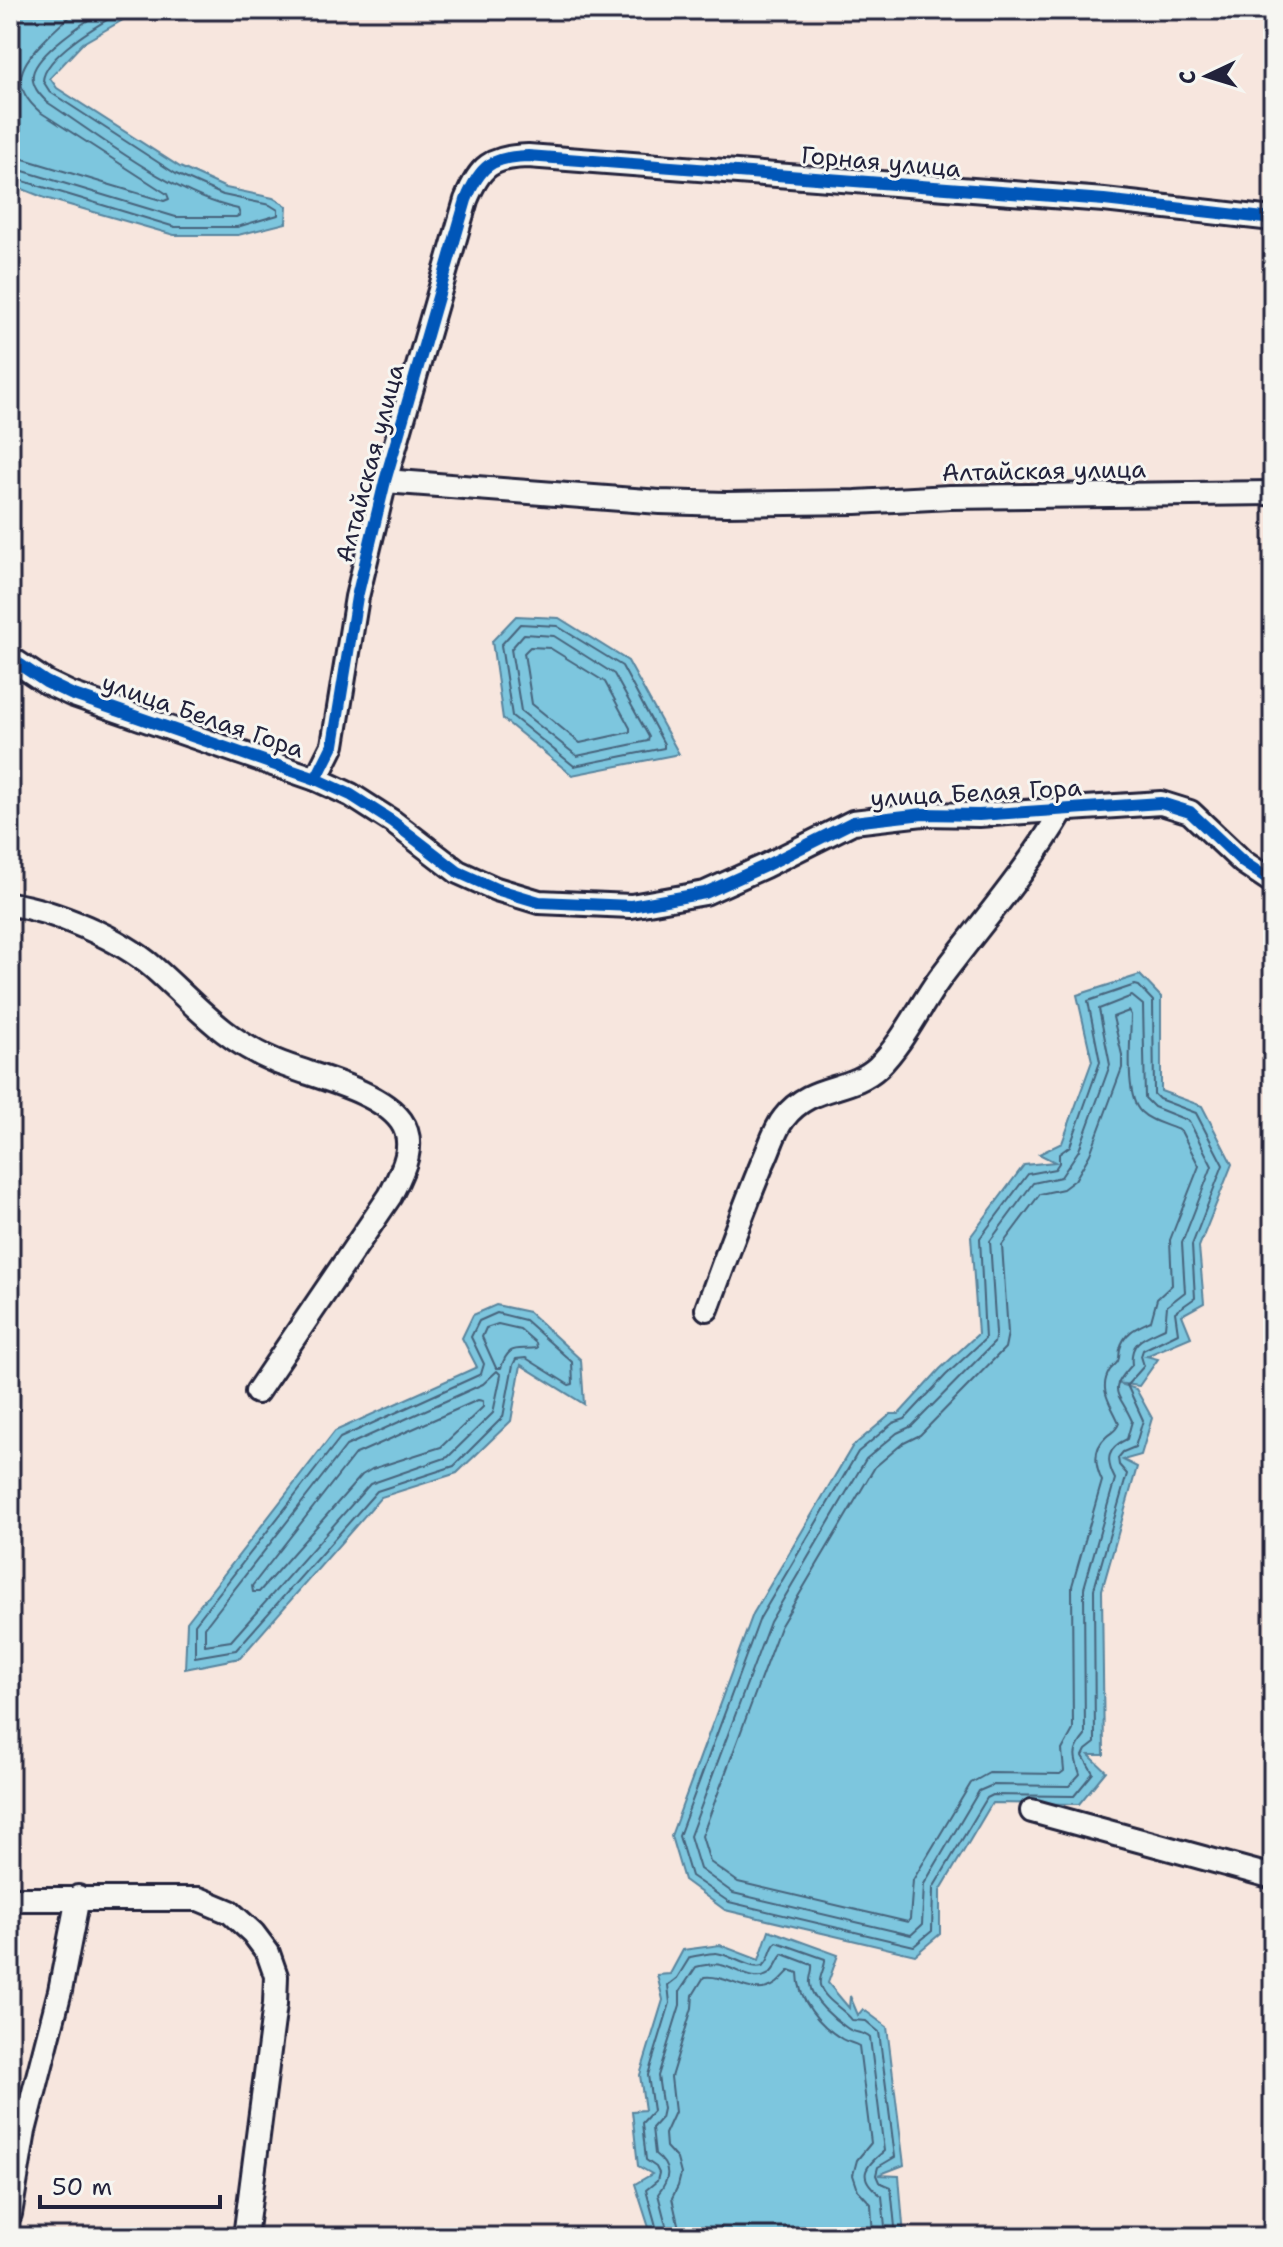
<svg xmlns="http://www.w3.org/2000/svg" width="1283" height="2247" font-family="'Shantell Sans',sans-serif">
	<rect width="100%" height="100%" fill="#f7e6de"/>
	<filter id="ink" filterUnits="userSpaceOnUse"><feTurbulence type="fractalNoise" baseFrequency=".0125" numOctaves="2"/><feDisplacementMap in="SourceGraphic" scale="16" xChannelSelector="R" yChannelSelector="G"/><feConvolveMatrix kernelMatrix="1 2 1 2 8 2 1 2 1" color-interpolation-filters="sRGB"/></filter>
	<g filter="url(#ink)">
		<g fill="#7dc6de" stroke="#59849d" stroke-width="2">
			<polygon points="10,10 140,10 83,43 50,78 57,88 180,167 226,188 273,198 287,206 286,223 238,235 174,235 45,198 10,184"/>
			<polygon points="516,616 559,618 628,661 679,754 572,775 503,719 492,641"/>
			<polygon points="1140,975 1161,997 1161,1091 1202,1106 1232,1164 1199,1247 1204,1303 1182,1315 1191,1337 1146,1356 1158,1359 1139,1386 1117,1383 1136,1389 1152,1418 1141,1455 1123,1460 1137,1467 1102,1590 1104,1755 1089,1755 1106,1771 1079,1804 992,1803 940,1891 940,1934 915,1955 725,1910 684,1880 671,1836 753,1614 852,1447 891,1414 899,1414 940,1369 978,1334 971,1236 1024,1165 1055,1162 1039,1154 1062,1143 1092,1061 1077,995"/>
			<polygon points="496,1305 529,1312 581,1360 584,1404 521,1365 511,1421 457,1473 381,1497 240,1658 185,1669 187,1622 335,1431 477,1367 462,1338 473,1315"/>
			<polygon points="769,1930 838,1955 828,1983 849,2008 850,1996 858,2015 863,2009 887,2027 904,2165 878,2175 899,2176 904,2237 652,2237 635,2184 652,2174 638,2166 632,2111 645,2110 640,2075 663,2000 657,1975 670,1974 683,1950 720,1945 759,1960"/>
		</g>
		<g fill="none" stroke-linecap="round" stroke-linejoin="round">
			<g stroke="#46647c" stroke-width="2">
				<path d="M 10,155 L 164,201 L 169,199 L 167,194 L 40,112 C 11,87 18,67 42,43 C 54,30 65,19 80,10"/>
				<path d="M 10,167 L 176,217 L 236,217 L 240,215 L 238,209 C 173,195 103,139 47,102 C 40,95 31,86 33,74 C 37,53 86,21 104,10"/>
				<path d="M 10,177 L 175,227 L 237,227 L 278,215 L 278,210 L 270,205 L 223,195 L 176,174 L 50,92 L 43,81 C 44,55 103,22 124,10"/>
				<polygon points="520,624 557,626 622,666 664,744 664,748 574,766 512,716 501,645"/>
				<polygon points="524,634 554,636 614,674 649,737 648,741 577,756 521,711 511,649"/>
				<polygon points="530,647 550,648 605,682 630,728 630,732 580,743 532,704 524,653"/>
				<polygon points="1135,985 1139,986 1153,1001 1154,1094 1159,1099 1196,1113 1223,1165 1192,1245 1195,1298 1175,1312 1178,1333 1143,1350 1141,1356 1144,1366 1127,1385 1143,1420 1135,1447 1123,1452 1118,1458 1119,1465 1127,1474 1094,1589 1095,1743 1086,1750 1083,1756 1093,1773 1074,1796 993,1795 987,1798 933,1888 932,1931 914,1946 729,1902 691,1876 679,1836 760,1618 858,1452 893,1423 905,1419 946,1375 985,1339 980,1238 1028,1174 1055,1169 1059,1163 1059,1154 1070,1146 1100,1062 1088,1001"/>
				<path d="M 1132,996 L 1143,1005 L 1145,1098 L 1154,1107 L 1189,1121 L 1212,1166 L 1182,1243 L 1185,1292 L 1167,1306 L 1165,1328 C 1146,1337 1129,1340 1132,1365 C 1106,1393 1119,1391 1132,1421 L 1127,1439 C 1107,1448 1105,1460 1115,1479 L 1084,1588 L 1085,1736 C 1072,1751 1074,1757 1080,1774 L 1069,1786 L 993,1785 L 979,1791 L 924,1884 L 922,1925 L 911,1935 L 733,1893 L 700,1869 L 690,1836 L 770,1622 L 866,1459 L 897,1433 L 912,1426 L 994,1343 L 996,1333 L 990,1241 L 1033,1183 L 1061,1177 L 1079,1150 L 1110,1065 L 1099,1009 Z"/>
				<path d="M 1129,1011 L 1131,1015 C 1131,1038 1124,1096 1141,1112 C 1151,1122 1168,1125 1181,1131 L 1199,1166 L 1170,1240 L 1172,1285 L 1157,1299 L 1151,1321 C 1138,1327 1124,1332 1120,1349 C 1119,1353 1120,1357 1118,1361 C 1116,1365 1112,1367 1110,1370 C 1097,1390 1112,1405 1119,1423 C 1116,1432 1112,1431 1106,1437 C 1092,1450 1095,1466 1102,1481 L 1072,1586 L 1073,1730 L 1062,1750 L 1064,1771 L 1060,1774 L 989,1773 L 971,1783 L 913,1880 L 910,1919 L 908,1922 L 738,1882 L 710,1862 L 702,1836 L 780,1627 L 875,1467 L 902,1444 L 920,1435 L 1005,1348 L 1008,1333 L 1002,1245 L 1040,1194 L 1063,1189 L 1075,1180 L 1090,1154 L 1122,1068 L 1122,1055 L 1113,1017 Z"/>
				<polygon points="497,1313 525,1320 572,1362 573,1384 569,1385 526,1358 516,1359 513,1365 503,1417 454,1466 377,1491 236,1650 195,1657 195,1624 340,1438 481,1374 484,1364 471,1337 479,1321"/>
				<path d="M 498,1324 L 520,1329 L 536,1343 L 537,1348 C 518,1351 509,1342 501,1368 L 496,1368 L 482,1337 L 486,1328 Z"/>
				<polygon points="497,1371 501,1375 493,1413 448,1457 370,1484 231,1641 205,1645 205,1627 346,1446 483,1384"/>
				<polygon points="478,1400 483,1401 483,1407 441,1447 372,1469 362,1475 259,1592 253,1592 252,1586 354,1455"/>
				<path d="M 659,2237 L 646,2190 L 657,2181 L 659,2173 L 656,2167 L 646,2160 L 642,2123 L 653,2111 L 648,2075 L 670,2003 L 668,1985 L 677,1978 L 690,1957 C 698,1956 708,1953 716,1953 C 728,1953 756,1974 765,1964 C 771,1958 770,1947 777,1942 L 825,1959 C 826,1967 818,1977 820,1985 C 824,2000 844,2009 852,2020 L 866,2021 L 879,2032 L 895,2157 L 878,2167 L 876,2175 L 879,2182 L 891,2187 L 896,2237"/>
				<path d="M 669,2237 L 658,2194 C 670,2179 672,2167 655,2154 L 652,2128 L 661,2118 L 663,2109 L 658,2076 L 680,2005 L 680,1991 L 696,1967 C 704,1965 713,1963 721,1965 C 736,1968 754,1984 769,1974 C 776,1969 777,1960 783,1954 L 812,1965 C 813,1971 809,1977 810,1984 C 811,2000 835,2020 847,2028 C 855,2034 863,2031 870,2038 L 884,2151 C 864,2168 856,2177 882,2196 L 886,2237"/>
				<path d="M 681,2237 L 672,2198 L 678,2186 L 681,2174 L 677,2159 L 666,2147 L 665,2134 L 675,2112 L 671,2077 L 692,2008 L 693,1995 L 704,1977 C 730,1974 753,2001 777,1983 C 782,1979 786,1974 790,1970 L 798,1973 C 798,2000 819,2025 842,2039 C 847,2042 854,2043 859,2046 L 871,2143 L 857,2160 L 853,2175 L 858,2190 L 871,2204 L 873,2237"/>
			</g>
			<defs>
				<g id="minor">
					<polyline points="385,481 660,502 726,504 856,502 950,497 1273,493"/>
					<polyline points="10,658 46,682 71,694 316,779 351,795 393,822 458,872 496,889 539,902 631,906 705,893 765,866 853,822 923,814 979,815 1161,803 1190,812 1243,862 1273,882"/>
					<path d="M 316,779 L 333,745 L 357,597 L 385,481 L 466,200 C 480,166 491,157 528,156 L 1104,200 L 1273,219"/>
					<path d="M 10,904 C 55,911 120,938 154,968 C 195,1004 222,1039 275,1061 C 310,1076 378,1089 401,1121 C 418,1145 401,1174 390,1196 L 257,1392"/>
					<path d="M 707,1309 C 725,1260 743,1210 763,1162 C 770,1148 774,1130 784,1118 C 811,1083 850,1093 878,1067 C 904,1041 919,1007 940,978 C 982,922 1027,871 1062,811"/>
					<polyline points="1032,1811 1273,1877"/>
					<polyline points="10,1899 199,1899 230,1912 253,1933 268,1953 276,1976 275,2004 245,2237"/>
					<polyline points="10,2214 24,2131 60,1991 78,1897"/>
				</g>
			</defs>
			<use href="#minor" stroke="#22223b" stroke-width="28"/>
			<use href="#minor" stroke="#f6f6f2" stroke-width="22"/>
			<defs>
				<g id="cycleway">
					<polyline points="10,658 46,682 71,694 316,779 351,795 393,822 458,872 496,889 539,902 631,906 705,893 765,866 853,822 923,814 979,815 1161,803 1190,812 1243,862 1273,882"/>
					<path d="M 316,779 L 333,745 L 357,597 L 385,481 L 466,200 C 480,166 491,157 528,156 L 1104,200 L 1273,219"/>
				</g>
			</defs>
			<use href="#cycleway" stroke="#f6f6f2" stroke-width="17"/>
			<use href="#cycleway" stroke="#0057b8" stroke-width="12"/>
		</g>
	</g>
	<g text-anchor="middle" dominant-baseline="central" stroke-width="6" stroke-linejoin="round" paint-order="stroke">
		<g font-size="24" fill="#22223b" stroke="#f6f6f2">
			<text transform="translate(881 162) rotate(5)">Горная улица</text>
			<text transform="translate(370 463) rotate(-75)">Алтайская улица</text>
			<text transform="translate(1044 471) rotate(-1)">Алтайская улица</text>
			<text transform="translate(203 716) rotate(19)">улица Белая Гора</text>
			<text transform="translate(976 793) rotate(-3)">улица Белая Гора</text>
		</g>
	</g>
	<rect width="1283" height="2247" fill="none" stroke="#f6f6f2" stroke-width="40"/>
	<rect x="20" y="20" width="1243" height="2207" fill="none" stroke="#22223b" stroke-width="3" filter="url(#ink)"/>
	<g transform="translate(1207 76) rotate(266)" stroke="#f6f6f2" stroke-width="6" paint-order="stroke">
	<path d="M0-6L14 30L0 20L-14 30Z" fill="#22223b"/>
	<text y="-12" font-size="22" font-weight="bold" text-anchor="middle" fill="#22223b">С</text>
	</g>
	<path d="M40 2195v12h180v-12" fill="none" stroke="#22223b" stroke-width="4"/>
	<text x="52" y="2195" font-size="24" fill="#22223b" stroke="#f6f6f2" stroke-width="6" paint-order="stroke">50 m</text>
</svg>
